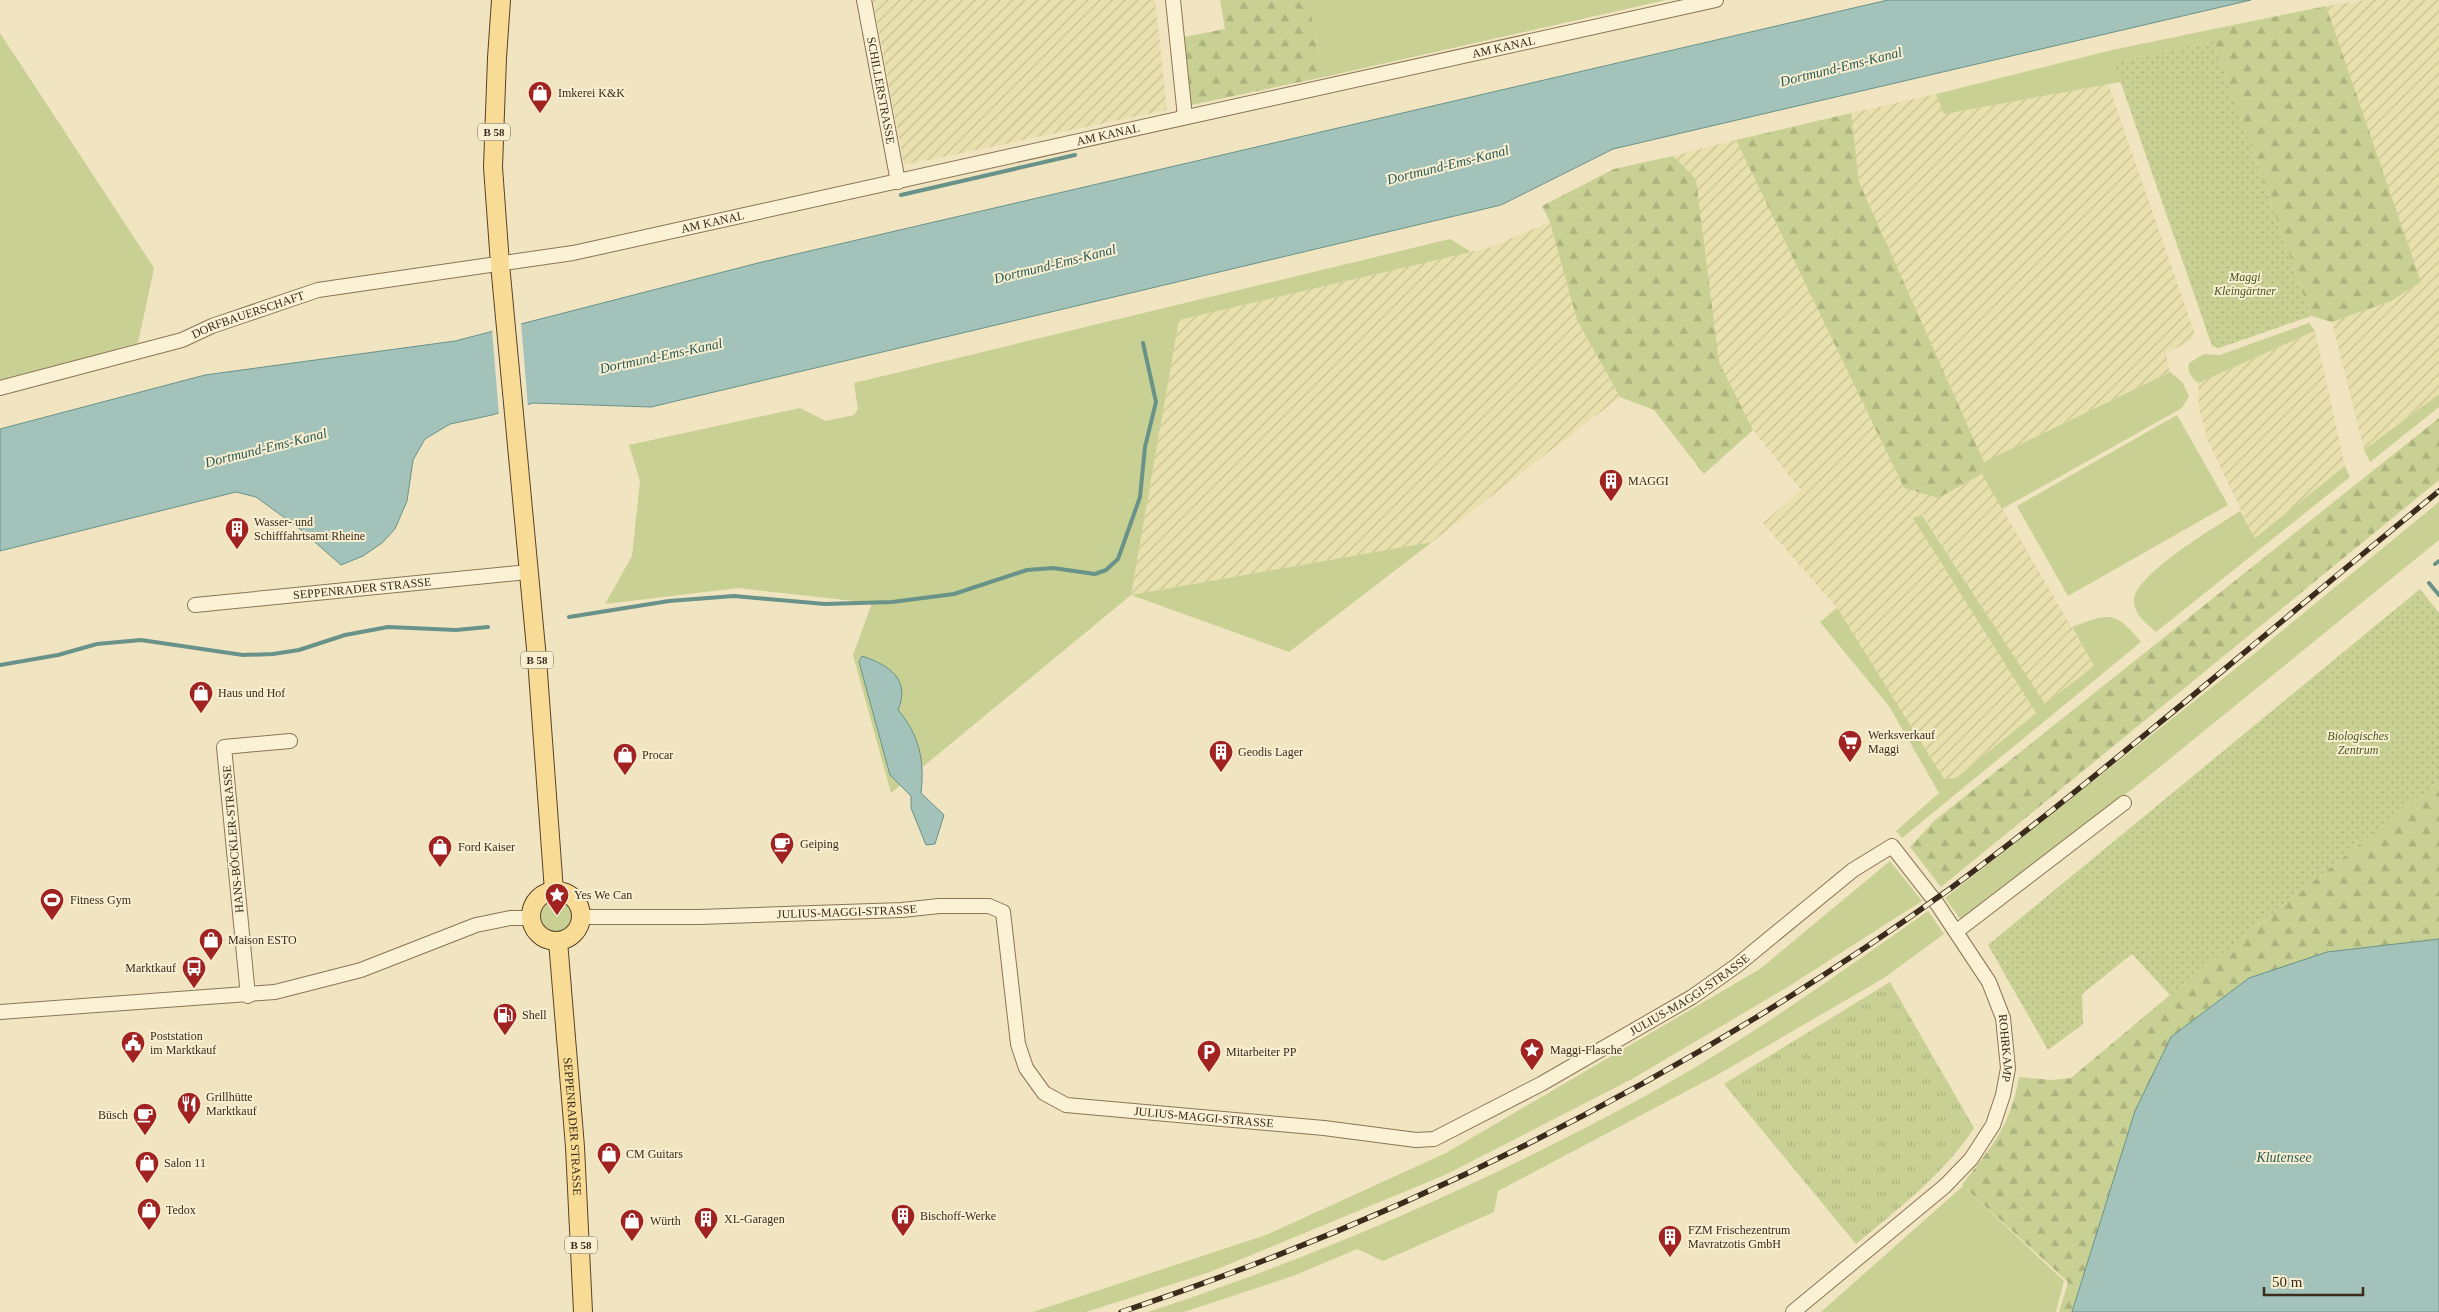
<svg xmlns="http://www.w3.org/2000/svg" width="2439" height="1312" font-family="'Times New Roman',serif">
	<defs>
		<pattern id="farmland-furrows" width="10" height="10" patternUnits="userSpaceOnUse" patternTransform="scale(1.25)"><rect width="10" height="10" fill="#e8e0ad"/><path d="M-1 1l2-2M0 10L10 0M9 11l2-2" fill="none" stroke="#c8c094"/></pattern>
		<pattern id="forest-firs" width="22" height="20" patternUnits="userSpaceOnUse" patternTransform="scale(1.25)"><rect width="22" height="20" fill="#c8d093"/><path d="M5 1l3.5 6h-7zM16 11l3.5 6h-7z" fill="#adb37e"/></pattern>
		<pattern id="park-tufts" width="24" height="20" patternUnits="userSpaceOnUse" patternTransform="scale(1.25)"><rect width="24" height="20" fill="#c8d093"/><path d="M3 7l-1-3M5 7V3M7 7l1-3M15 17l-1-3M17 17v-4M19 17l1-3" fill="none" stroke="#adb37e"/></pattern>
		<pattern id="garden-dots" width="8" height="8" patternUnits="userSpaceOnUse" patternTransform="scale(1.25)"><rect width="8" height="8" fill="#c8d093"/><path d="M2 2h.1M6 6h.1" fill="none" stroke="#adb37e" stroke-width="1.8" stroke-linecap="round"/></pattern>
	</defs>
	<rect width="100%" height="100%" fill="#f1e4c0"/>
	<g fill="url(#farmland-furrows)">
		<polygon points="873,0 1155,0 1167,110 904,165"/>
		<polygon points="2365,0 2439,0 2439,394 2364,450 2332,322 2391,301 2421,282 2326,6"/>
		<polygon points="2108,84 2195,334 2190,341 2166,353 2170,372 1984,462 1859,182 1851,113 1936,94 1944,114"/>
		<polygon points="1736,140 1904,488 1938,498 1982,474 2094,666 2045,705 1923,515 1914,519 2036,713 1956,778 1944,779 1837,608 1763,523 1801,490 1753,430 1719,362 1696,179 1673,156"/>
		<polygon points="1550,222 1577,320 1620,397 1432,542 1131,595 1179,320 1488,248"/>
		<polygon points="2315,331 2345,466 2255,539 2208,441 2199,408 2198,383"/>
	</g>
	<g fill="#c8d093">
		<polygon points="1308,0 1666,0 1324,77"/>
		<polygon points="2209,30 2213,41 2115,63 2121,82 1944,114 1936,94 2112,50"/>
		<polygon points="0,33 154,268 138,343 0,382"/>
		<polygon points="1450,239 1471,252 1179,320 1131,595 1432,542 1289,652 1131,595 891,793 853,655 872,603 738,588 605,604 632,556 640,481 629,445 800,408 826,421 854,415 858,409 854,383"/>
		<path d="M 2309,323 L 2315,331 L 2198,383 C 2191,377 2187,372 2189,363 L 2204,354 L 2220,355 Z"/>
		<polygon points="2170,372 2182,382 2189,396 2182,408 2002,509 1982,474 1984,462"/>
		<polygon points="2439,394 2439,407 2370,462 2364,450"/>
		<polygon points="2177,415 2228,505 2068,596 2017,506"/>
		<path d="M 2345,466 L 2350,477 L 2156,632 C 2147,623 2135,616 2134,602 C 2131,576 2219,525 2240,511 L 2255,538 Z"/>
		<polygon points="2439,502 2439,540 2140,783 1961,920 1945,898 2249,658"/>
		<path d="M 1922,515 L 2045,704 L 2094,666 L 2072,627 C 2109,613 2115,610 2141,642 L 1902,838 L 1896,831 L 1939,793 L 1889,706 L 1820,622 L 1837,608 L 1944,779 L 1956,778 L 2036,713 L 1913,518 Z"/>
		<polygon points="1890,861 1922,901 1786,988 1632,1079 1445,1175 1210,1272 1086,1312 1033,1312 1266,1235 1446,1153 1760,969"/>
		<circle cx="557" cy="917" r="16"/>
		<path d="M 1928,911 L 1944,934 L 1884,978 L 1717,1075 L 1498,1191 L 1494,1212 L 1383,1261 L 1357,1249 L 1293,1276 L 1184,1312 L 1148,1312 C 1320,1256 1488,1182 1647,1095 C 1745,1041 1837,975 1928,911 Z"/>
		<polygon points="1963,1186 2064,1281 2056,1312 1821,1312"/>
	</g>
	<g fill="url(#forest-firs)">
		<polygon points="1220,0 1308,0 1324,77 1191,105 1184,37 1225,29"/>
		<polygon points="2326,6 2421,282 2391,301 2332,322 2311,316 2209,30"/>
		<polygon points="1851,113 1859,182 1984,462 1982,474 1938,498 1904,488 1736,140"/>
		<polygon points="1673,156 1696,179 1719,362 1753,430 1704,474 1654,410 1620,397 1577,320 1550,222 1542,206 1614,169"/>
		<polygon points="2439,418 2439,480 1941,887 1910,847 1934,821"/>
		<path d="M 2439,781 L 2439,939 L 2327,952 L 2088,1265 L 2072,1312 L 2059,1312 L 2068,1282 L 1962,1185 C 1992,1145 2010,1128 2019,1077 L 2051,1080 L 2071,1078 L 2170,995 Z"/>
	</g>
	<path fill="url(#park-tufts)" d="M 1890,982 L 1974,1128 C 1943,1175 1899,1208 1856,1244 L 1724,1084 Z"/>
	<g fill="url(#garden-dots)">
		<polygon points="2213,41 2311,316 2219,348 2212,346 2114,63"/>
		<polygon points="2420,589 2439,613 2439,781 2170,995 2132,954 2082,994 2083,1024 2048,1050 1988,945"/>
	</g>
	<g fill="#a3c3ba" stroke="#699289">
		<polygon points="1888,0 2251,0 1613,149 1501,205 651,407 533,403 492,415 450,424 425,439 413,460 407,501 395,529 382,543 363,556 341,565 300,529 256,497 236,492 0,551 0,429 205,375 455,341 758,263"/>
		<path d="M 862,656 C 889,665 911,679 898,710 C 919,734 925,761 921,793 L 944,815 L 935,844 L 926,845 L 911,808 L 911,796 L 890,775 L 859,662 Z"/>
		<polygon points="2439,939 2439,1312 2072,1312 2135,1111 2171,1037 2249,978 2327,952"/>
	</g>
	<polygon fill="#f1e4c0" points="521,322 528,408 499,416 492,329"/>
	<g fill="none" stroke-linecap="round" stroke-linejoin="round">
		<g stroke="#699289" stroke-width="4">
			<polyline points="901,195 1075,155"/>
			<polyline points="2435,564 2439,561"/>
			<polyline points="2429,583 2439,595"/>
			<polyline points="569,617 669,601 734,596 825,604 892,602 954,594 1027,570 1053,568 1095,574 1106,570 1118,559 1140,497 1145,447 1156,402 1143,343"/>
			<polyline points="0,665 58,655 97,644 141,640 243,655 273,654 299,650 345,635 388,627 456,630 488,627"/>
		</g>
		<defs>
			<g id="minor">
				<path id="s1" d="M 864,0 L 898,182"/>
				<polyline points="1173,0 1185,117"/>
				<path id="s2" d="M 0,388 L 182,340 L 212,326 L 318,290 L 573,253 L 1716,0"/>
				<path id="s3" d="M 195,605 L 528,572"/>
				<path id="s4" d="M 581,917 L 699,917 L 902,910 L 939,906 L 989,906 L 1003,912 L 1018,1044 L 1026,1068 L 1044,1093 L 1066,1105 L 1324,1128 L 1416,1140 L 1434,1139 L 1541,1084 L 1692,997 L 1736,966 L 1853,870 L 1892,846 L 1938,905 L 1989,982 L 2003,1018 L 2008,1068 L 2003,1095 L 1993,1125 L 1971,1159 L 1945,1186 L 1793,1312"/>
				<polyline points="1957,931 2124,803"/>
				<polyline points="248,996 224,747 290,741"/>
				<polyline points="0,1012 275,992 361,970 476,925 510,918 531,918"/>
			</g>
			<g id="major">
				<polyline points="501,0 497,58 493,167 500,264 537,659 554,891"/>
				<circle cx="556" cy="916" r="25"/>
				<path id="s5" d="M 558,941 L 575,1147 L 583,1312"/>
			</g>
		</defs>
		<use href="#minor" stroke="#8c7456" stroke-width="16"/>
		<use href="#major" stroke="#59422b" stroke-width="20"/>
		<use href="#minor" stroke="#fbf1d4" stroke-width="14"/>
		<use href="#major" stroke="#f8db94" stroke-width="18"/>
		<defs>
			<path id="rail" d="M 1121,1312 C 1418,1213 1697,1071 1951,888 C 2031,829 2108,765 2185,702 C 2269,632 2354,561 2439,491"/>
		</defs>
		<use href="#rail" stroke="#3a2b1c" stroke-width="5.5"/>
		<use href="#rail" stroke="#f8eed0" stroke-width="4" stroke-dasharray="11" stroke-linecap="butt"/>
	</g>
	<defs>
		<symbol id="shop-pin" viewBox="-11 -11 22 30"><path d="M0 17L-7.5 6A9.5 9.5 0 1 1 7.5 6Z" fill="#a02321" stroke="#f8eed0"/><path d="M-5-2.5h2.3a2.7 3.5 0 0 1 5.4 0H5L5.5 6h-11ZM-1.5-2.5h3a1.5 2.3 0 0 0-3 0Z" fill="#fff"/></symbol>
		<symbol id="building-pin" viewBox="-11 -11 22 30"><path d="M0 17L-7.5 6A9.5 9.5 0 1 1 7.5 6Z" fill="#a02321" stroke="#f8eed0"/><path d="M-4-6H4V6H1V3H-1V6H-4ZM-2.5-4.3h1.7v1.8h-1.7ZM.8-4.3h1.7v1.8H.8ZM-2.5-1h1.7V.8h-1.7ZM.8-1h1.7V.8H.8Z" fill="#fff"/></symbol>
		<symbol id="supermarket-pin" viewBox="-11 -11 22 30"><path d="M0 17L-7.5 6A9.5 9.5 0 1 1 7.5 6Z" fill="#a02321" stroke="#f8eed0"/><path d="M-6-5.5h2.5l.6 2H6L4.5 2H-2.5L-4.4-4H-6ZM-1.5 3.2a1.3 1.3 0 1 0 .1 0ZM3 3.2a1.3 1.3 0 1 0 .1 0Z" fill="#fff"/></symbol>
		<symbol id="cafe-pin" viewBox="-11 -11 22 30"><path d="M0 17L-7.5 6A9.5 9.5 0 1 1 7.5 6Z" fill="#a02321" stroke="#f8eed0"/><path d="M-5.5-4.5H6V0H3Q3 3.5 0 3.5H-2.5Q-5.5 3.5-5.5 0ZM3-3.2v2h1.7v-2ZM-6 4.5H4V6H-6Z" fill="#fff"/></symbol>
		<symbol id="sight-pin" viewBox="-11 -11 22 30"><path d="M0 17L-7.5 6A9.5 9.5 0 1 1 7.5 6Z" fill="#a02321" stroke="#f8eed0"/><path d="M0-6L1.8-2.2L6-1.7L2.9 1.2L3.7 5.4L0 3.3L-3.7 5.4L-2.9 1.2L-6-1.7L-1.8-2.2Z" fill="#fff"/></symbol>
		<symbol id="stadium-pin" viewBox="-11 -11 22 30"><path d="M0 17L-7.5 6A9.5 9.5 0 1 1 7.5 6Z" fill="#a02321" stroke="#f8eed0"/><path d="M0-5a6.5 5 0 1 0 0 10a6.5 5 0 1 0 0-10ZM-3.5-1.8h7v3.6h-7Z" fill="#fff"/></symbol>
		<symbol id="bus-pin" viewBox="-11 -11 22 30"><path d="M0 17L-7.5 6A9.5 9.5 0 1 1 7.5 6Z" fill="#a02321" stroke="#f8eed0"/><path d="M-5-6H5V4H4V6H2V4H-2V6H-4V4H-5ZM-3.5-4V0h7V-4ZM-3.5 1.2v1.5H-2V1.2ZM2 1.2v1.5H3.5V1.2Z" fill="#fff"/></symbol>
		<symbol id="fuel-pin" viewBox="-11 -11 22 30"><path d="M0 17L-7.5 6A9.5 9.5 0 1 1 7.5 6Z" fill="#a02321" stroke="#f8eed0"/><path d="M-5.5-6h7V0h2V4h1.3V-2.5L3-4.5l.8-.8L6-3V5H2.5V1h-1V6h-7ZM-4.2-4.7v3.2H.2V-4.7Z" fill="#fff"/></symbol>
		<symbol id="civic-pin" viewBox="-11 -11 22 30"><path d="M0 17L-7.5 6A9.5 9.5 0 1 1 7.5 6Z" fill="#a02321" stroke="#f8eed0"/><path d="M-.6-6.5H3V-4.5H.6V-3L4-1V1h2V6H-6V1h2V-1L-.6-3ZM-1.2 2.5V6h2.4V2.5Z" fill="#fff"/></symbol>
		<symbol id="parking-pin" viewBox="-11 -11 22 30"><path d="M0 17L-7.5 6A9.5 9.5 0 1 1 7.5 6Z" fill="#a02321" stroke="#f8eed0"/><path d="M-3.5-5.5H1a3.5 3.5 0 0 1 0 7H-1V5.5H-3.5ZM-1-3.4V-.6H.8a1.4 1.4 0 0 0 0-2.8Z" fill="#fff"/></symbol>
		<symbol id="restaurant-pin" viewBox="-11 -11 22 30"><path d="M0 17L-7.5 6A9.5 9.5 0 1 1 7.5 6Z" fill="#a02321" stroke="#f8eed0"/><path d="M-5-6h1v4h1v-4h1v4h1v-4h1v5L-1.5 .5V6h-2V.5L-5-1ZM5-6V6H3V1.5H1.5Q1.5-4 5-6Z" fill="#fff"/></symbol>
	</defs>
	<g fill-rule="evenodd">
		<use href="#shop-pin" x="526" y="79" width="28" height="38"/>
		<use href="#building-pin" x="1597" y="467" width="28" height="38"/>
		<use href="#building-pin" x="223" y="515" width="28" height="38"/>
		<use href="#shop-pin" x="187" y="679" width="28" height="38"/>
		<use href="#supermarket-pin" x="1836" y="728" width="28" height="38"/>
		<use href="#building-pin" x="1207" y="738" width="28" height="38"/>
		<use href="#shop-pin" x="611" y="741" width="28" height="38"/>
		<use href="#cafe-pin" x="768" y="830" width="28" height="38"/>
		<use href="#shop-pin" x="426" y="833" width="28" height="38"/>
		<use href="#sight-pin" x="543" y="881" width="28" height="38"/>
		<use href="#stadium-pin" x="38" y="886" width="28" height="38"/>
		<use href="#shop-pin" x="197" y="926" width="28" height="38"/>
		<use href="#bus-pin" x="180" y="954" width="28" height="38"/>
		<use href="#fuel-pin" x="491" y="1001" width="28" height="38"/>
		<use href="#civic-pin" x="119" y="1029" width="28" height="38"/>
		<use href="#sight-pin" x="1518" y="1036" width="28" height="38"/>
		<use href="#parking-pin" x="1195" y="1038" width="28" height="38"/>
		<use href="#restaurant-pin" x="175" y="1090" width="28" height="38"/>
		<use href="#cafe-pin" x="131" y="1101" width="28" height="38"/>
		<use href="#shop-pin" x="595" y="1140" width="28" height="38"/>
		<use href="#shop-pin" x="133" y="1149" width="28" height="38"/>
		<use href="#shop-pin" x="135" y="1196" width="28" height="38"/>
		<use href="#building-pin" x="889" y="1202" width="28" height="38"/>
		<use href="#building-pin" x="692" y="1205" width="28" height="38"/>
		<use href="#shop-pin" x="618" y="1207" width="28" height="38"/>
		<use href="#building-pin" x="1656" y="1223" width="28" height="38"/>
	</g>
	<g text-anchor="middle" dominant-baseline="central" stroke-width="4" stroke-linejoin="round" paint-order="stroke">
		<g fill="#f8eed0" stroke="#736652" stroke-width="1">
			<rect x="478" y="123.5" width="32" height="17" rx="4"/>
			<rect x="521" y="651.5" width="32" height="17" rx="4"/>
			<rect x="565" y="1236.5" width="32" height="17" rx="4"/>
		</g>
		<g font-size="11" font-weight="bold" fill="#3a2b1c">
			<text x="494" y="132">B 58</text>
			<text x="537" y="660">B 58</text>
			<text x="581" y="1245">B 58</text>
		</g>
		<g font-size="12" fill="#3a2b1c" stroke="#f8eed0">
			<text stroke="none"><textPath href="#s2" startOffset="1544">AM KANAL</textPath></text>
			<text stroke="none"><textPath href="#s1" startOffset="92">SCHILLERSTRASSE</textPath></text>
			<text stroke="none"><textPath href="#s2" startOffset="1139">AM KANAL</textPath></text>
			<text stroke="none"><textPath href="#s2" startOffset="734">AM KANAL</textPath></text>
			<text stroke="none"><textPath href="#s2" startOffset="259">DORFBAUERSCHAFT</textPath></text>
			<text stroke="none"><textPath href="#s3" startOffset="168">SEPPENRADER STRASSE</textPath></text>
			<text transform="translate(233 839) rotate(-95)">HANS-BÖCKLER-STRASSE</text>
			<text stroke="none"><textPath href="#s4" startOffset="266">JULIUS-MAGGI-STRASSE</textPath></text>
			<text stroke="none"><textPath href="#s4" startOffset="1301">JULIUS-MAGGI-STRASSE</textPath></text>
			<text stroke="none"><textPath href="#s4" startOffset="1789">ROHRKAMP</textPath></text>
			<text stroke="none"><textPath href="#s4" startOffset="776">JULIUS-MAGGI-STRASSE</textPath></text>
			<text stroke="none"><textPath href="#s5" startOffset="186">SEPPENRADER STRASSE</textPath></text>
		</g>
		<g font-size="12" fill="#3a2b1c" stroke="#f8eed0" text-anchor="start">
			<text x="558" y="93">Imkerei K&amp;K</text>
			<text x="1628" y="481">MAGGI</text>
			<text x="254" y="522">Wasser- und<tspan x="254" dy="14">Schifffahrtsamt Rheine</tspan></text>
			<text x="218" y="693">Haus und Hof</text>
			<text x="1868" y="735">Werksverkauf<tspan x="1868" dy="14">Maggi</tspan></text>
			<text x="1238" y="752">Geodis Lager</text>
			<text x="642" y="755">Procar</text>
			<text x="800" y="844">Geiping</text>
			<text x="458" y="847">Ford Kaiser</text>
			<text x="574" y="895">Yes We Can</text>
			<text x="70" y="900">Fitness Gym</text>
			<text x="228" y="940">Maison ESTO</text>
			<text x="176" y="968" text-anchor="end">Marktkauf</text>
			<text x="522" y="1015">Shell</text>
			<text x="150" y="1036">Poststation<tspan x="150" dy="14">im Marktkauf</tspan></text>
			<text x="1550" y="1050">Maggi-Flasche</text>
			<text x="1226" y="1052">Mitarbeiter PP</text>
			<text x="206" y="1097">Grillhütte<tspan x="206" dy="14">Marktkauf</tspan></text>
			<text x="128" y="1115" text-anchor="end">Büsch</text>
			<text x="626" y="1154">CM Guitars</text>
			<text x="164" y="1163">Salon 11</text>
			<text x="166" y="1210">Tedox</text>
			<text x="920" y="1216">Bischoff-Werke</text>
			<text x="724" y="1219">XL-Garagen</text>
			<text x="650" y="1221">Würth</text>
			<text x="1688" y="1230">FZM Frischezentrum<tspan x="1688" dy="14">Mavratzotis GmbH</tspan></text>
		</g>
		<g font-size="12" font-style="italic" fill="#495821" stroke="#f8eed0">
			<text x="2245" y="277">Maggi<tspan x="2245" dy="14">Kleingärtner</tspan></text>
			<text x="2358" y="736">Biologisches<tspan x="2358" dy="14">Zentrum</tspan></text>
		</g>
		<g font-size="14" font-style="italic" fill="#2a5b59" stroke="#f8eed0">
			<text transform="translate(1841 67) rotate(-14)">Dortmund-Ems-Kanal</text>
			<text transform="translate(1448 165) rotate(-14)">Dortmund-Ems-Kanal</text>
			<text transform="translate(1055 264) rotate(-14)">Dortmund-Ems-Kanal</text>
			<text transform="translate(661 356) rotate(-12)">Dortmund-Ems-Kanal</text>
			<text transform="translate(266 448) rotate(-14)">Dortmund-Ems-Kanal</text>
			<text x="2284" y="1157">Klutensee</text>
		</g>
	</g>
	<path d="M2264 1287v8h99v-8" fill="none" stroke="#3a2b1c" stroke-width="2.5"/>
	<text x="2272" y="1287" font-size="15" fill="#3a2b1c" stroke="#f8eed0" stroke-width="4" paint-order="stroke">50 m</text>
</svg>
